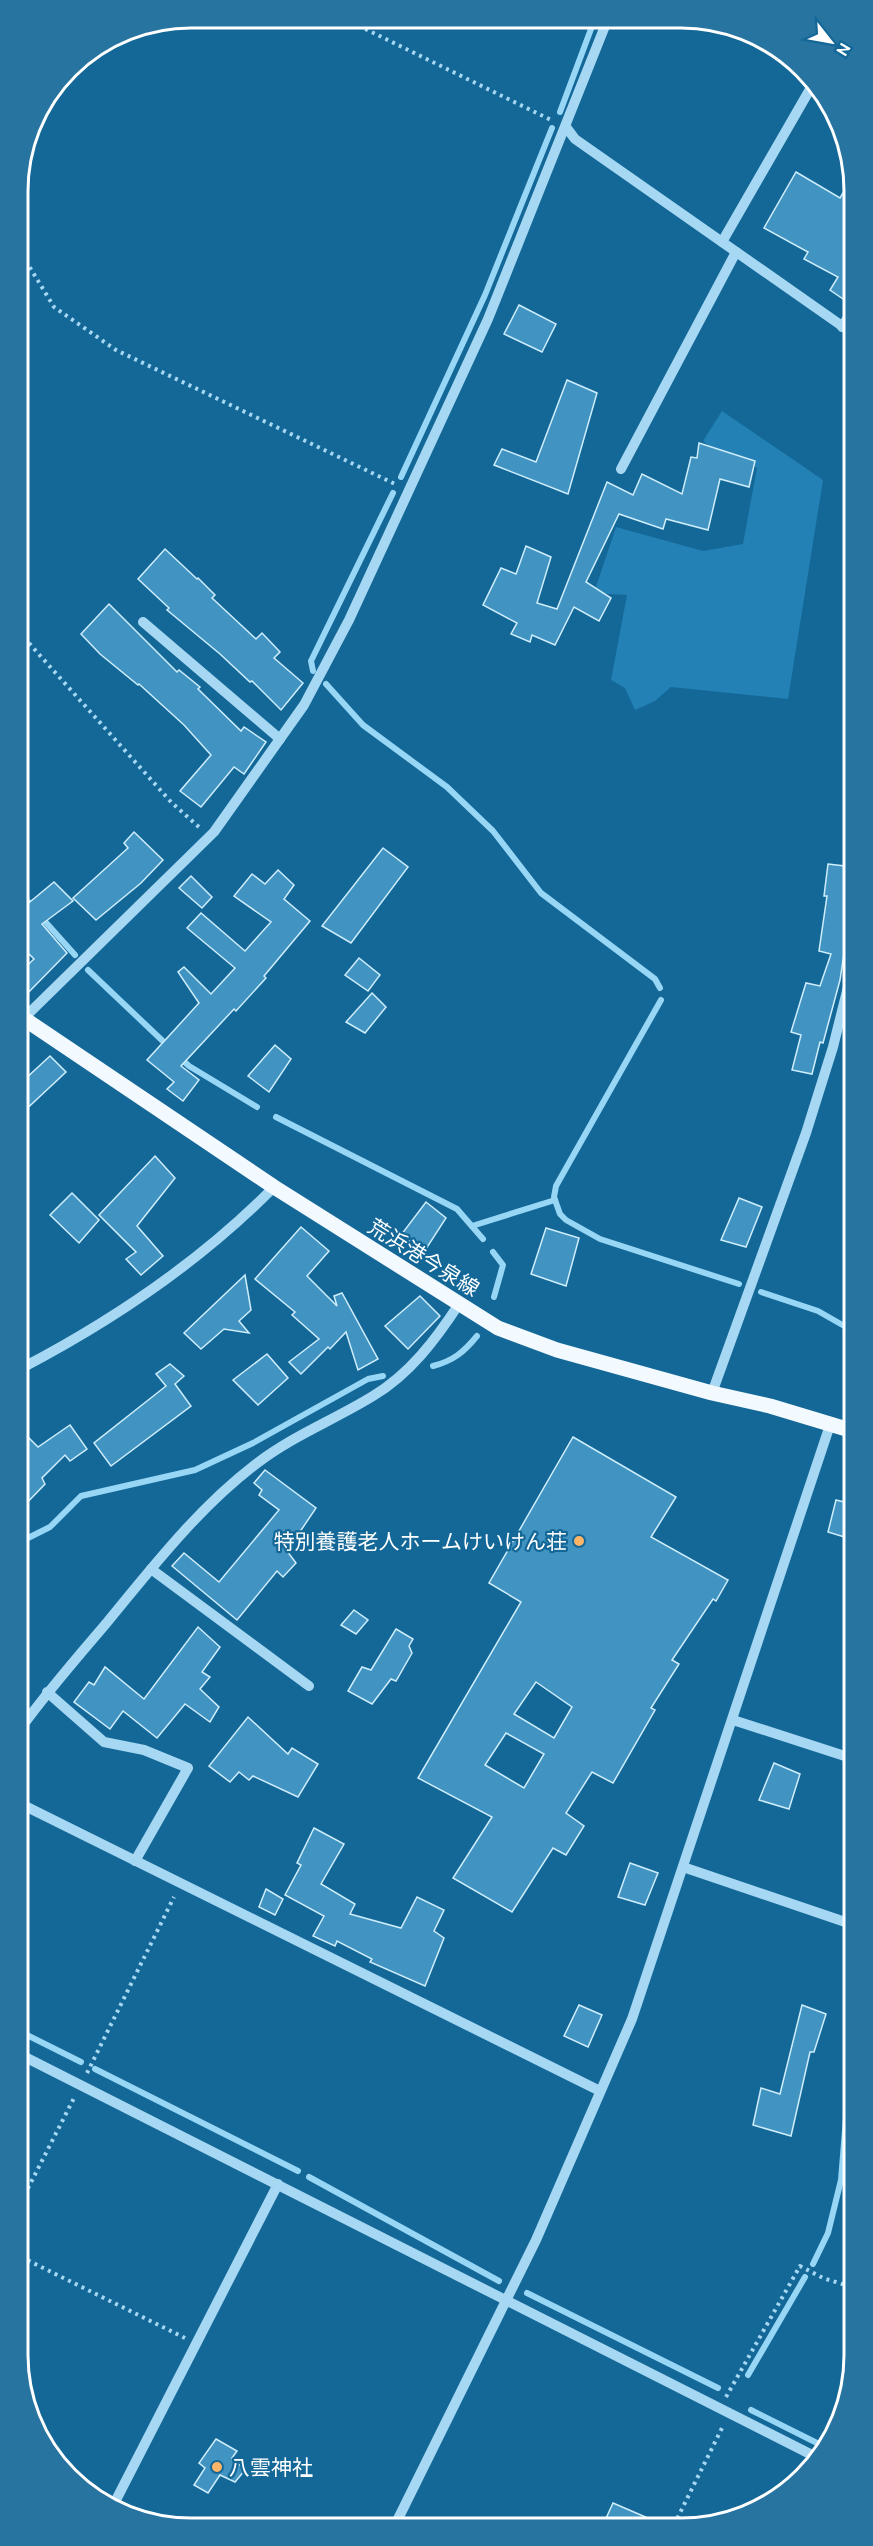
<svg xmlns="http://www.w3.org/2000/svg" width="873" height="2546" font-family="Ubuntu,'Noto Sans JP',sans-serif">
	<rect width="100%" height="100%" fill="#146898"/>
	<polygon fill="#2381b5" points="722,411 823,480 788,699 671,687 655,701 635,710 625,688 611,680 627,595 594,593 616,527 703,551 743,544 757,468 736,454 728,461 703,441"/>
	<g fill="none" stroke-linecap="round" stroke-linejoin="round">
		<g stroke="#98d6f5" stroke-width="6">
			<polyline points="560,112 594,21"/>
			<polyline points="401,477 485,295 552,128"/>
			<polyline points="313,671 311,661 393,493"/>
			<polyline points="326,684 363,725 447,787 493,831 541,893 655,979 660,988"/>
			<polyline points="19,892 33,907"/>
			<polyline points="41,917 75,955"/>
			<polyline points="88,970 168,1046"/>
			<polyline points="661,1000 556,1186 554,1197 560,1214 566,1220 600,1239 739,1284"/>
			<polyline points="179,1057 189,1066 257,1107"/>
			<polyline points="276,1117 457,1209 483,1239"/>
			<polyline points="472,1226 555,1200"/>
			<polyline points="493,1252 503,1265 494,1297"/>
			<polyline points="761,1292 818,1311 853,1331"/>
			<path d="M 433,1366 C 453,1361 464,1352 477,1336"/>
			<polyline points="20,1542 50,1527 81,1496 195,1470 253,1443 368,1379 383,1376"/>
			<polyline points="21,2032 81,2062"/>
			<polyline points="95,2069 298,2171"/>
			<polyline points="309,2177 499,2281"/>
			<polyline points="813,2264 828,2233 841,2180 854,2019"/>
			<polyline points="527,2293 718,2388"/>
			<polyline points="748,2375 805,2277"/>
			<polyline points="751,2410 825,2447"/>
		</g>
	</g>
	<g fill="#4194c1" stroke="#ceedfd" stroke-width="1.5" fill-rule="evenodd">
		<polygon points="796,172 840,198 852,178 852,291 846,301 830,290 838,277 804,259 808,252 764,228"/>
		<polygon points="519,305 556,324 542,352 504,334"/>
		<polygon points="567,380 597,393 568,494 494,465 502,449 536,462"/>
		<polygon points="699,443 755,461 749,487 720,479 708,530 666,519 663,529 619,514 586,582 611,598 599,621 574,607 555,645 532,635 530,642 511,634 517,623 483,605 501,568 516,574 526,546 551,557 537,603 557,609 607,482 633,495 642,474 682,494 691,457 697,458"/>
		<polygon points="165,549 197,579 198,578 215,595 212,598 256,639 262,633 280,652 274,658 303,683 281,710 252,681 250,682 220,654 167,610 169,608 138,579"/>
		<polygon points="109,604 177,672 179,670 200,687 198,689 241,731 244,727 266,742 244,774 234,767 201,807 180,791 211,755 184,725 139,684 138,685 100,654 81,634"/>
		<polygon points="134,832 163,860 141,883 96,920 73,898 128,848 124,843"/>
		<polygon points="383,848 408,867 351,943 322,926"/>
		<polygon points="828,864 853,867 853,894 840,980 823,1043 820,1042 812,1074 792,1070 801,1035 791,1032 806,983 820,986 831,954 819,951 827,896 824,896"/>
		<polygon points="278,870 294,885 284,899 310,921 264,976 266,978 236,1011 234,1009 181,1066 199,1080 183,1101 167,1089 174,1082 147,1060 199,1003 178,972 184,967 211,994 235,968 187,928 201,913 245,951 271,922 234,896 252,874 265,884"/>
		<polygon points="191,876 212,897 202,908 179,888"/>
		<polygon points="54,882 73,901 42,924 67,953 20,1001 19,973 34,959 19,944 19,911"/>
		<polygon points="359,958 380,975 368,991 345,975"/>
		<polygon points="372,993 386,1007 365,1033 346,1022"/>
		<polygon points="275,1045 291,1059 269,1092 248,1076"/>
		<polygon points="50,1056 66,1072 20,1115 20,1080 24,1080"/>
		<polygon points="155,1156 175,1178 137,1226 163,1256 141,1275 126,1259 136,1252 99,1215"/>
		<polygon points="72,1193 99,1220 79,1243 50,1215"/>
		<polygon points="739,1198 762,1207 746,1247 721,1240"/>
		<polygon points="426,1202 446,1218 424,1252 401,1235"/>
		<polygon points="301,1227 329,1251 307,1276 337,1306 334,1296 342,1293 378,1359 358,1370 346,1332 330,1349 328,1347 301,1374 289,1362 319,1339 292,1315 295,1312 255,1279"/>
		<polygon points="546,1228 579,1238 566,1286 531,1274"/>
		<polygon points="245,1275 251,1310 239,1321 249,1333 224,1329 201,1349 184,1333"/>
		<polygon points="420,1296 440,1316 408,1349 385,1326"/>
		<polygon points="267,1354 288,1378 258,1405 233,1380"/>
		<polygon points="170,1364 184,1376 175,1384 191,1406 111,1466 94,1443 166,1386 156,1374"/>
		<polygon points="70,1425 87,1449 70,1461 65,1455 42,1478 45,1484 20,1510 20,1447 29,1438 38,1447"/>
		<path d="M 573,1437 L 676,1497 L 651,1537 L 728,1580 L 716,1601 L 713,1599 L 672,1660 L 679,1664 L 651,1708 L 655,1710 L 613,1783 L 592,1772 L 566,1813 L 584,1826 L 566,1855 L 553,1848 L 512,1912 L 453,1878 L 492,1817 L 418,1778 L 521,1602 L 489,1583 ZM 536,1682 L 572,1707 L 554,1738 L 514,1714 ZM 506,1733 L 544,1754 L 524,1788 L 485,1765 Z"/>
		<polygon points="265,1470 316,1508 287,1551 296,1563 283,1577 277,1571 237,1620 172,1566 184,1553 219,1582 279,1510 259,1495 262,1490 254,1483"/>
		<polygon points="836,1500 853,1504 853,1527 851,1539 828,1532"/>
		<polygon points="354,1610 368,1620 356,1634 341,1625"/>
		<polygon points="198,1627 220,1647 202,1672 210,1677 200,1689 219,1707 210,1722 185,1704 157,1738 123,1711 110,1729 74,1702 89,1682 94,1685 105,1667 144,1699"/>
		<polygon points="396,1629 413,1639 409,1646 412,1653 396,1681 391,1679 372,1704 348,1691 362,1667 371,1670"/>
		<polygon points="248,1717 288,1754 292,1748 318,1764 298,1797 253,1776 249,1780 239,1772 230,1782 209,1766"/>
		<polygon points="774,1763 800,1774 789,1809 759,1800"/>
		<polygon points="314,1828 344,1844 321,1884 355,1904 350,1914 401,1928 417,1897 444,1910 434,1931 444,1938 425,1986 370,1962 372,1959 337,1941 335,1946 313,1936 324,1916 285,1895 301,1865 297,1863"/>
		<polygon points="630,1863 658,1873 645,1905 618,1897"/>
		<polygon points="266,1889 283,1899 275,1915 259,1907"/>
		<polygon points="579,2005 602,2015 588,2047 564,2036"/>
		<polygon points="802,2005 826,2014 814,2052 810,2052 791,2136 753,2125 761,2088 780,2094"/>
		<polygon points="216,2439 237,2451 232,2458 245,2470 235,2482 220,2475 208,2493 194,2485 205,2468 199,2463"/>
		<polygon points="613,2503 664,2525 603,2525"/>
	</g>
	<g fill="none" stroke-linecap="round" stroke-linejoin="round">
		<g stroke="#a6d8f3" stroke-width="4" stroke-dasharray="3 4.5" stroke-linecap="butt">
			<polyline points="345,19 551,120"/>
			<polyline points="18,248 54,307 116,350 395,484"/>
			<polyline points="19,632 171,802 200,828"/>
			<polyline points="87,2073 174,1897"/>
			<polyline points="21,2202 74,2098"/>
			<polyline points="21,2257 185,2338"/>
			<polyline points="726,2397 800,2266 823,2278 855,2288"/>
			<polyline points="674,2525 723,2426"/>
		</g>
		<g stroke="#a6d8f3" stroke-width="10">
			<polyline points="566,127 575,139 852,333"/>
			<polyline points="722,242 813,84"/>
			<polyline points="842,327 852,311"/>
			<polyline points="621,469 736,252"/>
			<polyline points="143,622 280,739"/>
			<polyline points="23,1019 214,832 304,705 349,620 488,319 607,21"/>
			<path d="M 20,1369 C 112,1321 201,1261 274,1187"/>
			<polyline points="712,1393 806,1133 833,1047 853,967"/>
			<polyline points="151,1569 309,1686"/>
			<polyline points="47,1692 104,1742 144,1750 188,1768 135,1861"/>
			<polyline points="733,1720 854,1759"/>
			<path d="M 21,1728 C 47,1692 75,1660 104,1626 C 151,1569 197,1509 256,1464 C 292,1436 334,1420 373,1396 C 410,1374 436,1339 459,1304"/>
			<polyline points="21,1804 600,2091"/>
			<polyline points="683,1867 854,1925"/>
			<polyline points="21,2055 818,2458"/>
			<polyline points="115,2502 278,2184"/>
			<polyline points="395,2525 536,2240 632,2019 830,1425"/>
		</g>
		<polyline stroke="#f2f9ff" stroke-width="15" points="20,1016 274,1187 498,1328 557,1350 712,1393 770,1406 853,1431"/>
	</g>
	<g fill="#ffb568" stroke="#146898" stroke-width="2">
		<circle cx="579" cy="1541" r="6"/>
		<circle cx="217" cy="2467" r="6"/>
	</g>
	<g text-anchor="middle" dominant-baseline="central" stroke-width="4.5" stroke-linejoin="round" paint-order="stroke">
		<g font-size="21" fill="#fff" stroke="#146898">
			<text transform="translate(424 1257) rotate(32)">荒浜港今泉線</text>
		</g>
		<g font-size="21" fill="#fff" stroke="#146898" text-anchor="end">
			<text x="567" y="1541">特別養護老人ホームけいけん荘</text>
			<text x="229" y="2467" text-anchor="start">八雲神社</text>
		</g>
	</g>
	<path d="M0 0H873V2546H0ZM191 28H681A163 163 0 0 1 844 191V2355A163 163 0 0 1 681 2518H191A163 163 0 0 1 28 2355V191A163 163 0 0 1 191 28Z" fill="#2774a0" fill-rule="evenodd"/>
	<path fill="none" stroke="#fff" stroke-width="3" d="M191 28H681A163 163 0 0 1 844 191V2355A163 163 0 0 1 681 2518H191A163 163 0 0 1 28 2355V191A163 163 0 0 1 191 28Z"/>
	<g transform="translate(831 42) rotate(121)" stroke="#146898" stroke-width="4.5" paint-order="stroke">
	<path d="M0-4.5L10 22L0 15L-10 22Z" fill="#ffffff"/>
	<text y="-9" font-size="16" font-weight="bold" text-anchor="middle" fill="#ffffff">N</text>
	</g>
</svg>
